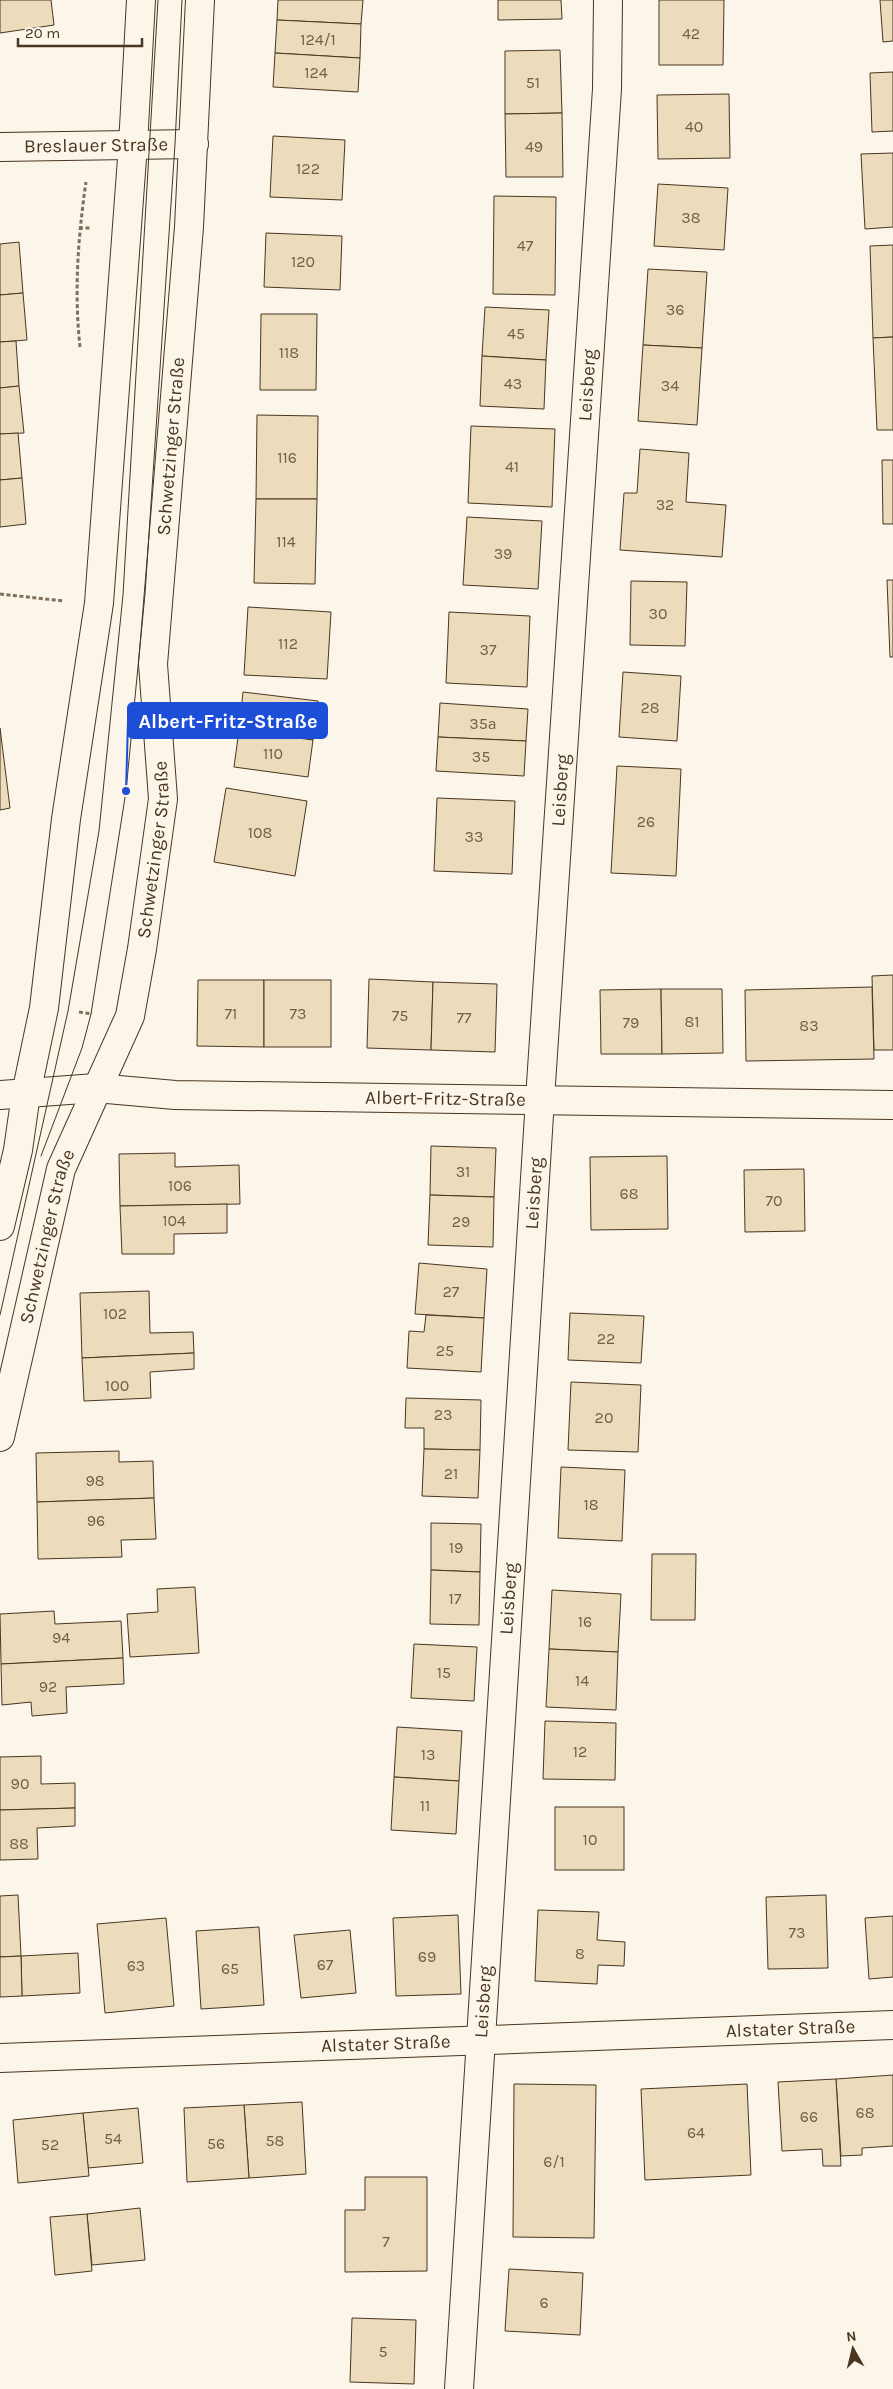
<svg xmlns="http://www.w3.org/2000/svg" width="893" height="2389" font-family="Karla,sans-serif">
	<rect width="100%" height="100%" fill="#fbf6e9"/>
	<g fill="#ecdcbc" stroke="#4a3520">
		<polygon points="0,0 51,0 54,25 0,33"/>
		<polygon points="278,0 363,0 361,24 277,20"/>
		<polygon points="498,0 561,0 562,19 498,20"/>
		<polygon points="659,0 724,0 723,65 659,65"/>
		<polygon points="880,0 893,0 893,41 883,42"/>
		<polygon points="277,20 361,24 360,58 275,53"/>
		<polygon points="560,50 562,113 505,114 505,51"/>
		<polygon points="275,53 360,58 358,92 273,87"/>
		<polygon points="893,72 893,131 872,132 870,73"/>
		<polygon points="729,94 730,158 658,159 657,95"/>
		<polygon points="562,113 563,177 506,177 505,114"/>
		<polygon points="273,136 345,140 342,200 270,197"/>
		<polygon points="893,153 893,227 865,229 861,154"/>
		<polygon points="658,184 728,188 724,250 654,246"/>
		<polygon points="494,196 556,197 555,295 493,294"/>
		<polygon points="266,233 342,236 340,290 264,287"/>
		<polygon points="19,242 23,293 0,295 0,244"/>
		<polygon points="893,245 893,337 873,338 870,246"/>
		<polygon points="648,269 707,272 702,348 643,345"/>
		<polygon points="23,293 27,340 0,342 0,295"/>
		<polygon points="485,307 549,310 546,360 482,356"/>
		<polygon points="261,314 317,314 316,390 260,390"/>
		<polygon points="893,337 893,430 877,430 873,338"/>
		<polygon points="16,341 19,386 0,388 0,342"/>
		<polygon points="643,345 702,348 697,425 638,421"/>
		<polygon points="482,356 546,360 544,409 480,406"/>
		<polygon points="19,386 24,433 0,434 0,388"/>
		<polygon points="257,415 318,416 317,499 256,499"/>
		<polygon points="471,426 555,429 552,507 468,503"/>
		<polygon points="18,433 22,478 0,480 0,434"/>
		<polygon points="640,449 689,453 686,502 726,505 722,557 620,550 624,493 637,493"/>
		<polygon points="882,460 893,460 893,524 883,524"/>
		<polygon points="22,478 26,524 0,527 0,480"/>
		<polygon points="256,499 317,499 315,584 254,583"/>
		<polygon points="467,517 542,521 538,589 463,585"/>
		<polygon points="887,580 893,580 893,657 890,657"/>
		<polygon points="631,581 687,582 685,646 630,645"/>
		<polygon points="248,607 331,612 327,679 244,675"/>
		<polygon points="449,612 530,616 527,687 446,683"/>
		<polygon points="623,672 681,676 677,741 619,737"/>
		<polygon points="243,692 318,701 313,740 239,730"/>
		<polygon points="440,703 528,709 526,741 438,737"/>
		<polygon points="0,728 10,808 0,810"/>
		<polygon points="239,730 313,740 308,777 234,767"/>
		<polygon points="438,737 526,741 524,776 436,771"/>
		<polygon points="617,766 681,769 676,876 611,873"/>
		<polygon points="226,788 307,801 295,876 214,862"/>
		<polygon points="437,798 515,801 512,874 434,871"/>
		<polygon points="893,975 893,1050 874,1050 872,976"/>
		<polygon points="369,979 433,982 431,1050 367,1048"/>
		<polygon points="198,980 264,980 264,1047 197,1046"/>
		<rect x="264" y="980" width="67" height="67"/>
		<polygon points="433,982 497,984 495,1052 431,1050"/>
		<polygon points="872,987 874,1059 746,1061 745,990"/>
		<polygon points="661,989 662,1054 601,1054 600,990"/>
		<polygon points="661,989 722,989 723,1053 662,1054"/>
		<polygon points="431,1146 496,1148 494,1197 430,1195"/>
		<polygon points="175,1153 175,1167 239,1165 240,1204 120,1206 119,1154"/>
		<polygon points="667,1156 668,1229 591,1230 590,1157"/>
		<polygon points="804,1169 805,1231 745,1232 744,1170"/>
		<polygon points="430,1195 494,1197 493,1247 428,1245"/>
		<polygon points="227,1204 227,1233 174,1234 174,1254 122,1254 120,1206"/>
		<polygon points="419,1263 487,1269 484,1318 415,1314"/>
		<polygon points="149,1291 150,1333 193,1332 194,1353 82,1358 80,1293"/>
		<polygon points="570,1313 644,1316 641,1363 568,1360"/>
		<polygon points="426,1315 484,1318 481,1372 407,1368 409,1331 424,1332"/>
		<polygon points="194,1353 194,1369 150,1372 151,1398 84,1401 82,1358"/>
		<polygon points="571,1382 641,1385 638,1452 568,1450"/>
		<polygon points="406,1398 481,1400 480,1450 424,1449 424,1428 405,1428"/>
		<polygon points="424,1449 480,1450 478,1498 422,1496"/>
		<polygon points="119,1451 119,1462 153,1461 154,1498 37,1502 36,1453"/>
		<polygon points="561,1467 625,1470 622,1541 558,1538"/>
		<polygon points="154,1498 156,1539 121,1540 122,1557 38,1559 37,1502"/>
		<polygon points="431,1523 481,1524 480,1572 431,1570"/>
		<polygon points="652,1554 696,1554 695,1620 651,1620"/>
		<polygon points="431,1570 480,1572 479,1625 430,1624"/>
		<polygon points="195,1587 199,1653 130,1657 127,1614 158,1612 157,1589"/>
		<polygon points="552,1590 621,1594 618,1652 549,1649"/>
		<polygon points="54,1611 55,1624 121,1621 123,1658 1,1664 0,1614"/>
		<polygon points="414,1644 477,1647 474,1701 411,1698"/>
		<polygon points="549,1649 618,1652 616,1710 546,1707"/>
		<polygon points="123,1658 124,1684 66,1687 67,1713 32,1716 31,1702 2,1705 1,1664"/>
		<polygon points="545,1721 616,1723 615,1780 543,1779"/>
		<polygon points="397,1727 462,1731 459,1781 394,1777"/>
		<polygon points="41,1756 41,1784 75,1783 75,1808 0,1810 0,1757"/>
		<polygon points="394,1777 459,1781 456,1834 391,1830"/>
		<rect x="555" y="1807" width="69" height="63"/>
		<polygon points="75,1808 75,1826 37,1828 38,1859 0,1860 0,1810"/>
		<polygon points="18,1895 21,1956 0,1957 0,1896"/>
		<polygon points="826,1895 828,1968 768,1969 766,1897"/>
		<polygon points="538,1910 599,1912 597,1940 625,1942 624,1966 598,1965 597,1984 535,1981"/>
		<polygon points="458,1915 461,1994 396,1996 393,1918"/>
		<polygon points="893,1916 893,1977 869,1979 865,1918"/>
		<polygon points="166,1918 174,2006 105,2013 97,1924"/>
		<polygon points="259,1927 264,2005 201,2009 196,1931"/>
		<polygon points="350,1930 356,1993 301,1998 294,1935"/>
		<polygon points="78,1953 80,1993 22,1996 21,1956"/>
		<polygon points="21,1956 22,1996 0,1997 0,1957"/>
		<polygon points="893,2075 893,2146 862,2148 862,2155 841,2156 836,2079"/>
		<polygon points="836,2079 841,2166 823,2166 822,2149 782,2151 778,2082"/>
		<polygon points="514,2084 596,2085 594,2238 513,2237"/>
		<polygon points="747,2084 751,2175 645,2180 641,2089"/>
		<polygon points="302,2102 306,2174 249,2178 244,2105"/>
		<polygon points="244,2105 249,2178 187,2182 184,2108"/>
		<polygon points="138,2108 143,2163 88,2168 83,2113"/>
		<polygon points="83,2113 89,2176 18,2183 13,2120"/>
		<polygon points="365,2177 427,2177 427,2271 345,2272 345,2210 365,2210"/>
		<polygon points="140,2208 145,2260 92,2265 87,2214"/>
		<polygon points="87,2214 92,2271 55,2275 50,2217"/>
		<polygon points="509,2269 583,2273 580,2335 505,2331"/>
		<polygon points="352,2318 416,2320 414,2384 350,2382"/>
	</g>
	<g fill="none" stroke-linecap="round" stroke-linejoin="round">
		<defs>
			<g id="minor">
				<path id="s1" d="M 0,147 L 194,144"/>
				<path id="s2" d="M 0,1095 L 96,1088 L 175,1095 L 893,1105"/>
				<polyline points="0,1226 18,1150 26,1094 44,1008 66,819 99,603 133,145 141,0"/>
				<path id="s3" d="M 0,1437 L 61,1169 L 130,1016 L 142,949 L 163,799 L 153,664 L 189,227 L 200,0"/>
				<path id="s4" d="M 0,2058 L 893,2025"/>
				<path id="s5" d="M 459,2389 L 540,1099 L 607,89 L 608,0"/>
			</g>
		</defs>
		<use href="#minor" stroke="#4a3520" stroke-width="30"/>
		<g stroke="#7f6f5c" stroke-width="3" stroke-dasharray="4 2.5" stroke-linecap="butt">
			<polyline points="79,228 91,228"/>
			<path d="M 80,347 C 74,292 78,237 86,182"/>
			<polyline points="0,594 64,601"/>
			<polyline points="79,1012 92,1014"/>
		</g>
		<use href="#minor" stroke="#fbf6e9" stroke-width="28"/>
		<g stroke="#4a3520" stroke-width="1">
			<polyline points="41,1156 82,1048 91,1014 126,791 145,594 175,144 182,0"/>
			<polyline points="0,1315 68,1011 99,831 123,595 158,0"/>
		</g>
	</g>
	<g text-anchor="middle" dominant-baseline="central" stroke-width="4" stroke-linejoin="round" paint-order="stroke">
		<g font-size="16" fill="#725f47">
			<text x="691" y="33">42</text>
			<text x="318" y="39">124/1</text>
			<text x="316" y="72">124</text>
			<text x="533" y="82">51</text>
			<text x="694" y="126">40</text>
			<text x="534" y="146">49</text>
			<text x="308" y="168">122</text>
			<text x="691" y="217">38</text>
			<text x="525" y="245">47</text>
			<text x="303" y="261">120</text>
			<text x="675" y="309">36</text>
			<text x="516" y="333">45</text>
			<text x="289" y="352">118</text>
			<text x="513" y="383">43</text>
			<text x="670" y="385">34</text>
			<text x="287" y="457">116</text>
			<text x="512" y="466">41</text>
			<text x="665" y="504">32</text>
			<text x="286" y="541">114</text>
			<text x="503" y="553">39</text>
			<text x="658" y="613">30</text>
			<text x="288" y="643">112</text>
			<text x="488" y="649">37</text>
			<text x="650" y="707">28</text>
			<text x="483" y="723">35a</text>
			<text x="273" y="753">110</text>
			<text x="481" y="756">35</text>
			<text x="646" y="821">26</text>
			<text x="260" y="832">108</text>
			<text x="474" y="836">33</text>
			<text x="231" y="1013">71</text>
			<text x="298" y="1013">73</text>
			<text x="400" y="1015">75</text>
			<text x="464" y="1017">77</text>
			<text x="692" y="1021">81</text>
			<text x="631" y="1022">79</text>
			<text x="809" y="1025">83</text>
			<text x="463" y="1171">31</text>
			<text x="180" y="1185">106</text>
			<text x="629" y="1193">68</text>
			<text x="774" y="1200">70</text>
			<text x="174" y="1220">104</text>
			<text x="461" y="1221">29</text>
			<text x="451" y="1291">27</text>
			<text x="115" y="1313">102</text>
			<text x="606" y="1338">22</text>
			<text x="445" y="1350">25</text>
			<text x="117" y="1385">100</text>
			<text x="443" y="1414">23</text>
			<text x="604" y="1417">20</text>
			<text x="451" y="1473">21</text>
			<text x="95" y="1480">98</text>
			<text x="591" y="1504">18</text>
			<text x="96" y="1520">96</text>
			<text x="456" y="1547">19</text>
			<text x="455" y="1598">17</text>
			<text x="585" y="1621">16</text>
			<text x="61" y="1637">94</text>
			<text x="444" y="1672">15</text>
			<text x="582" y="1680">14</text>
			<text x="48" y="1686">92</text>
			<text x="580" y="1751">12</text>
			<text x="428" y="1754">13</text>
			<text x="20" y="1783">90</text>
			<text x="425" y="1805">11</text>
			<text x="590" y="1839">10</text>
			<text x="19" y="1843">88</text>
			<text x="797" y="1932">73</text>
			<text x="580" y="1953">8</text>
			<text x="427" y="1956">69</text>
			<text x="325" y="1964">67</text>
			<text x="136" y="1965">63</text>
			<text x="230" y="1968">65</text>
			<text x="865" y="2112">68</text>
			<text x="809" y="2116">66</text>
			<text x="696" y="2132">64</text>
			<text x="113" y="2138">54</text>
			<text x="275" y="2140">58</text>
			<text x="216" y="2143">56</text>
			<text x="50" y="2144">52</text>
			<text x="554" y="2161">6/1</text>
			<text x="386" y="2241">7</text>
			<text x="544" y="2302">6</text>
			<text x="383" y="2351">5</text>
		</g>
		<g font-size="19" fill="#4a3520" stroke="#fbf6e9">
			<text stroke="none"><textPath href="#s1" startOffset="96">Breslauer Straße</textPath></text>
			<text stroke="none"><textPath href="#s5" startOffset="2008">Leisberg</textPath></text>
			<text stroke="none"><textPath href="#s3" startOffset="1016">Schwetzinger Straße</textPath></text>
			<text stroke="none"><textPath href="#s5" startOffset="1602">Leisberg</textPath></text>
			<text stroke="none"><textPath href="#s3" startOffset="611">Schwetzinger Straße</textPath></text>
			<text stroke="none"><textPath href="#s2" startOffset="446">Albert-Fritz-Straße</textPath></text>
			<text stroke="none"><textPath href="#s5" startOffset="1198">Leisberg</textPath></text>
			<text stroke="none"><textPath href="#s3" startOffset="206">Schwetzinger Straße</textPath></text>
			<text stroke="none"><textPath href="#s5" startOffset="792">Leisberg</textPath></text>
			<text stroke="none"><textPath href="#s5" startOffset="388">Leisberg</textPath></text>
			<text stroke="none"><textPath href="#s4" startOffset="791">Alstater Straße</textPath></text>
			<text stroke="none"><textPath href="#s4" startOffset="386">Alstater Straße</textPath></text>
		</g>
	</g>
	<path fill="none" stroke="#1d4ed8" stroke-width="2" d="M126 791L128 721"/>
	<circle fill="#1d4ed8" stroke="#fbf6e9" stroke-width="2" cx="126" cy="791" r="5"/>
	<rect fill="#1d4ed8" stroke="#1d4ed8" stroke-width="2" x="128" y="703" width="199" height="35" rx="5"/>
	<g font-size="20" text-anchor="middle" font-weight="bold" fill="#fff">
		<text x="228" y="728">Albert-Fritz-Straße</text>
	</g>
	<g transform="translate(853 2349) rotate(352)" stroke="#fbf6e9" stroke-width="4" paint-order="stroke">
	<path d="M0-4L9 19L0 12L-9 19Z" fill="#4a3520"/>
	<text y="-8" font-size="14" font-weight="bold" text-anchor="middle" fill="#4a3520">N</text>
	</g>
	<path d="M18 38v8h124v-8" fill="none" stroke="#4a3520" stroke-width="2.5"/>
	<text x="25" y="38" font-size="15" fill="#4a3520" stroke="#fbf6e9" stroke-width="4" paint-order="stroke">20 m</text>
</svg>
